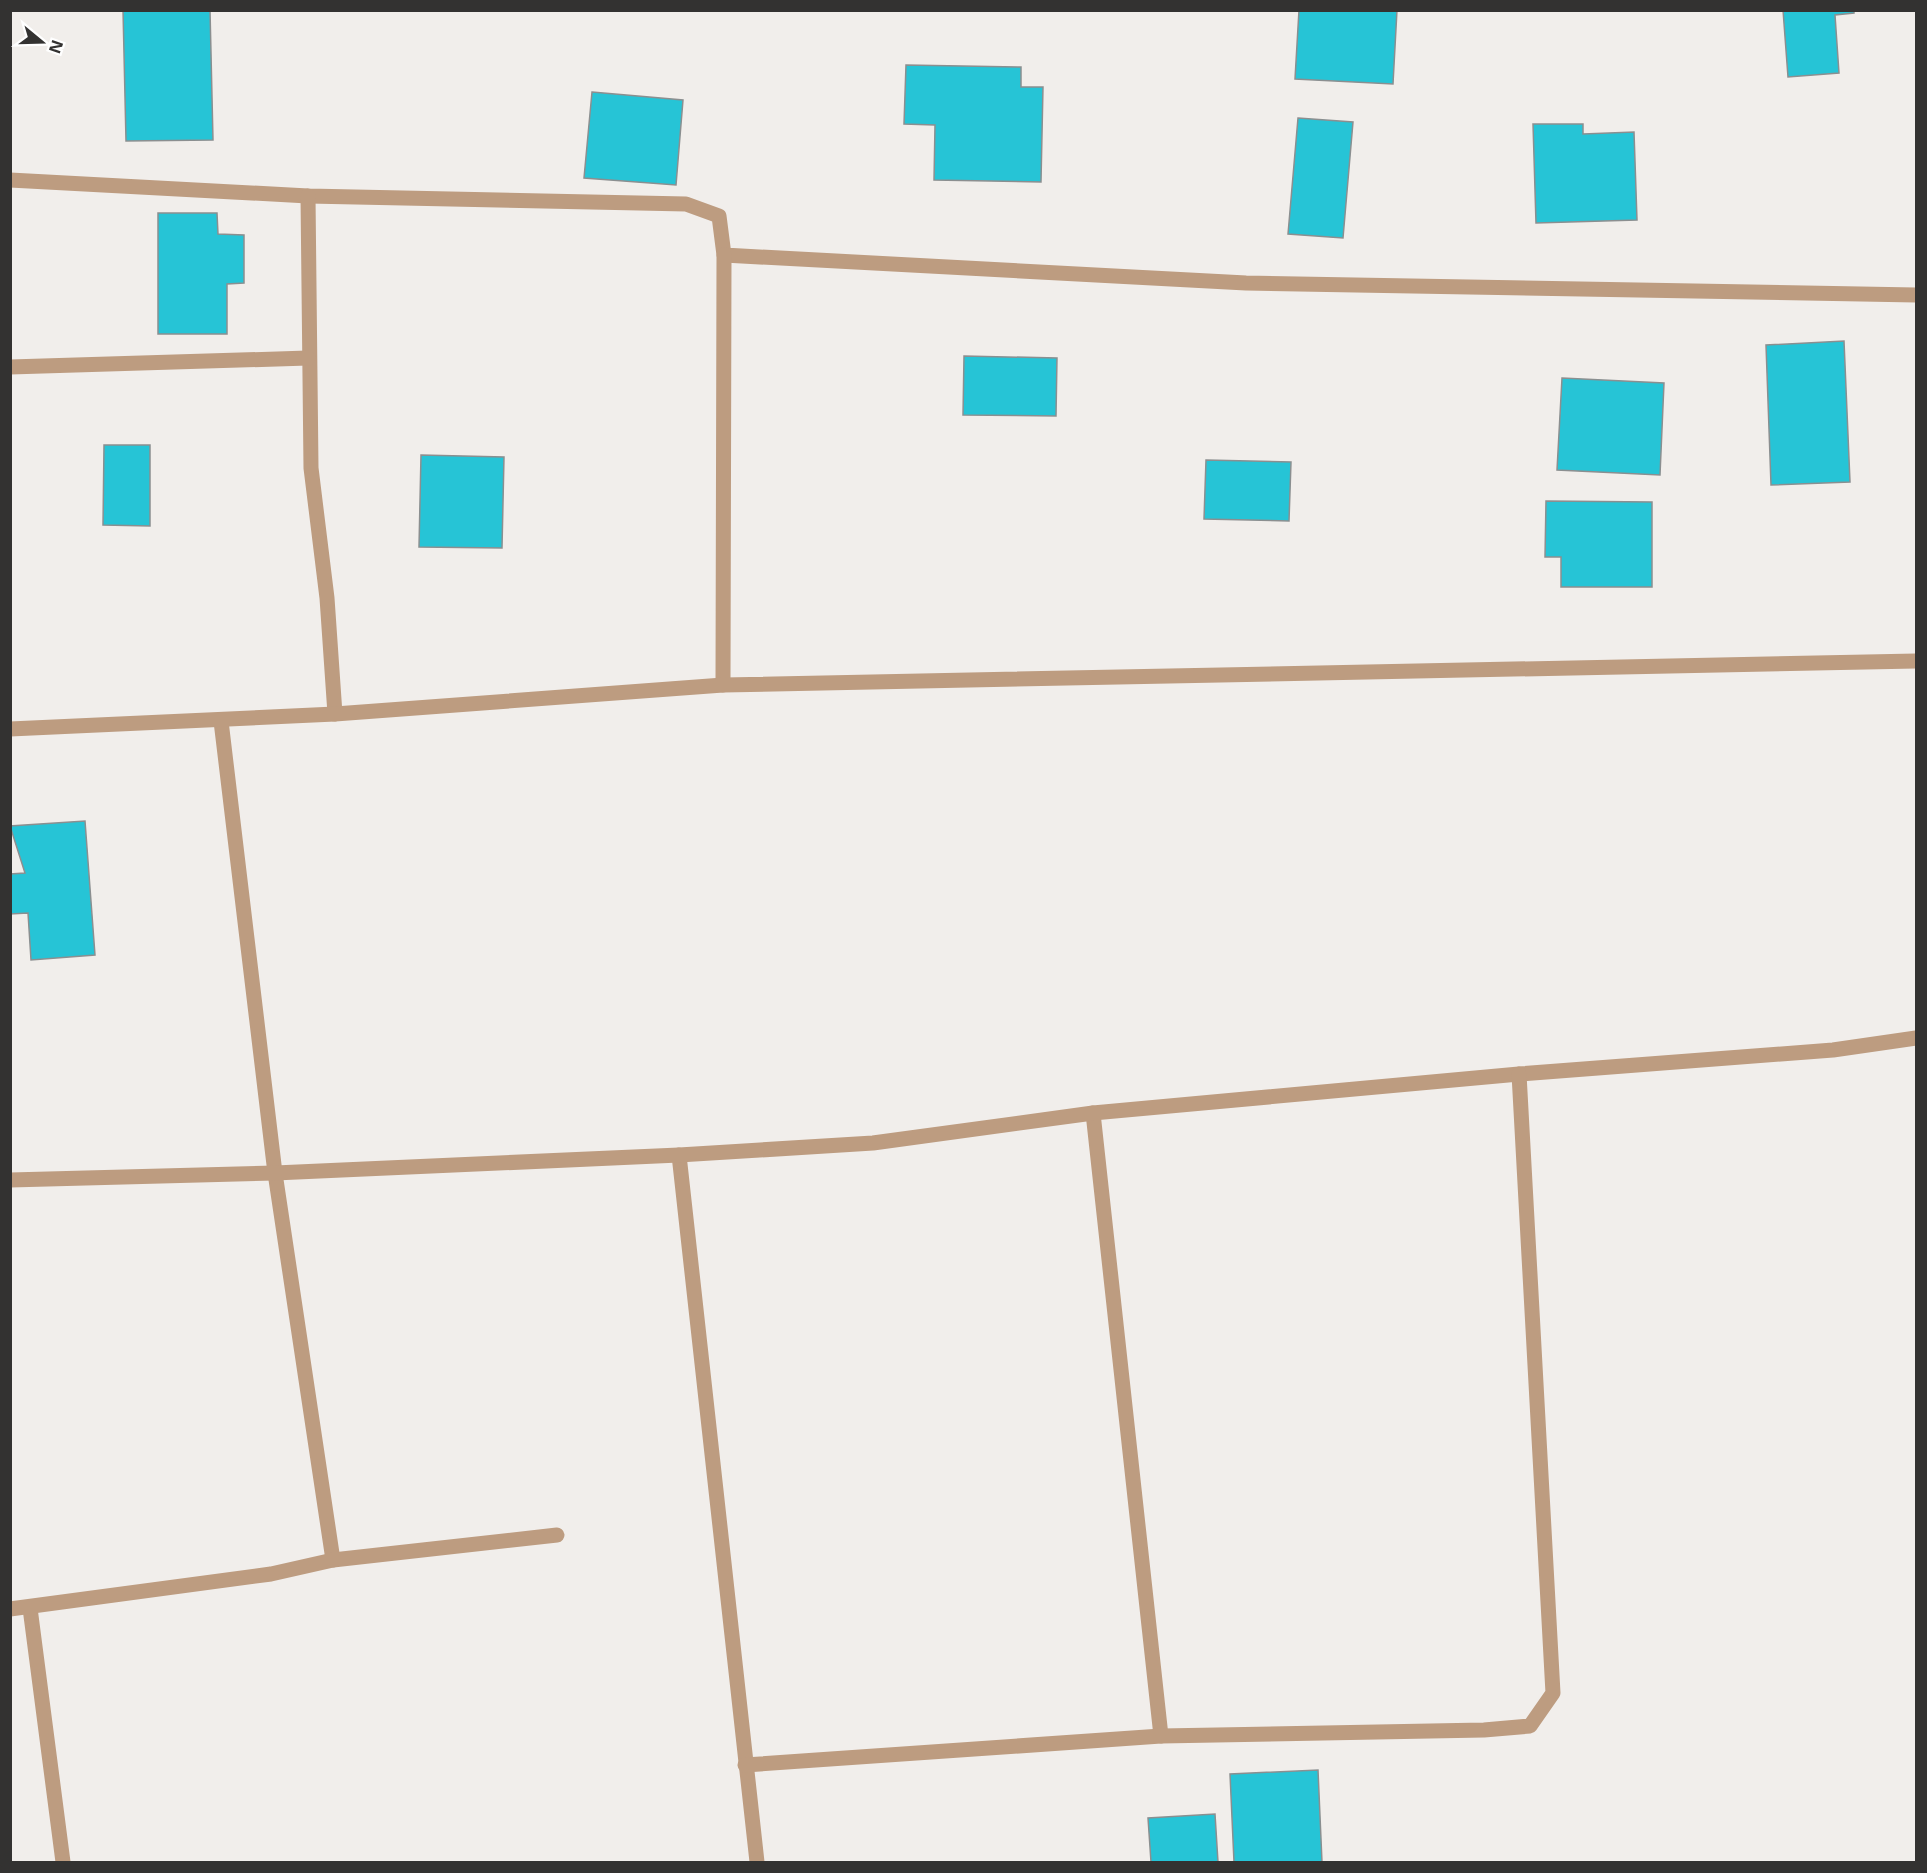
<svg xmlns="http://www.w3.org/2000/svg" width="1927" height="1873" font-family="'Noto Sans',sans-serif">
	<rect width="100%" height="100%" fill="#f1eeeb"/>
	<g fill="#26c4d6" stroke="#8b8f90" stroke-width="1.5">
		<polygon points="123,10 210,10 213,140 126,141"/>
		<polygon points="1299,10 1397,10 1393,84 1295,79"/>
		<polygon points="1783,10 1854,10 1854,13 1835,15 1839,73 1788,77"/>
		<polygon points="906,65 1021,67 1021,87 1043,87 1041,182 934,180 935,125 904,124"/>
		<polygon points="592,92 683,100 676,185 584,178"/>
		<polygon points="1298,118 1353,122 1343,238 1288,234"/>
		<polygon points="1533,124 1583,124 1583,134 1634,132 1637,220 1536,223"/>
		<polygon points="158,213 217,213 218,234 244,235 244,283 227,284 227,334 158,334"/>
		<polygon points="1844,341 1850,482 1771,485 1766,345"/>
		<polygon points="964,356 1057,358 1056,416 963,415"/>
		<polygon points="1562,378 1664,383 1660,475 1557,470"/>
		<polygon points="104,445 150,445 150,526 103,525"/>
		<polygon points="421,455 504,457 502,548 419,547"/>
		<polygon points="1206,460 1291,462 1289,521 1204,519"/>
		<polygon points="1546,501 1652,502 1652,587 1561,587 1561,557 1545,557"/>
		<polygon points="85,821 95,955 31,960 28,913 10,914 10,874 25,873 10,826"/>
		<polygon points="1318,1770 1322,1862 1234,1862 1230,1774"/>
		<polygon points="1215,1814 1218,1862 1151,1862 1148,1818"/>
	</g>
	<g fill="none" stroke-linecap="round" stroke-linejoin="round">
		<g stroke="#bd9c80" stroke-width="15">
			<polyline points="10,180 308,196 686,204 719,216 724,255 1246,283 1916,295"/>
			<polyline points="308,196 311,468 327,598 335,714"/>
			<polyline points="10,367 308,358"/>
			<polyline points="723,685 724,255"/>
			<polyline points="221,721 275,1173 333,1560"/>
			<polyline points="10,729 335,714 723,685 1916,661"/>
			<polyline points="1093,1113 1161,1736"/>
			<polyline points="679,1155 757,1862"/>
			<polyline points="10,1180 275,1173 679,1155 873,1143 1093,1113 1519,1074 1833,1050 1916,1038"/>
			<polyline points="30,1608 63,1862"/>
			<polyline points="10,1609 271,1574 333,1560 557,1535"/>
			<polyline points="745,1765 1161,1736 1484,1730 1530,1726 1553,1693 1519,1074"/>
		</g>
	</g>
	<rect width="1927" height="1873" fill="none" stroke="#333231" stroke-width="24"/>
	<g transform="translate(42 42) rotate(109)" stroke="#ffffff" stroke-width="4.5" paint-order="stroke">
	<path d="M0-4.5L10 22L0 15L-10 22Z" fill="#333231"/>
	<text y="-9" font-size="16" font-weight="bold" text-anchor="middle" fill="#333231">N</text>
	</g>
</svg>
